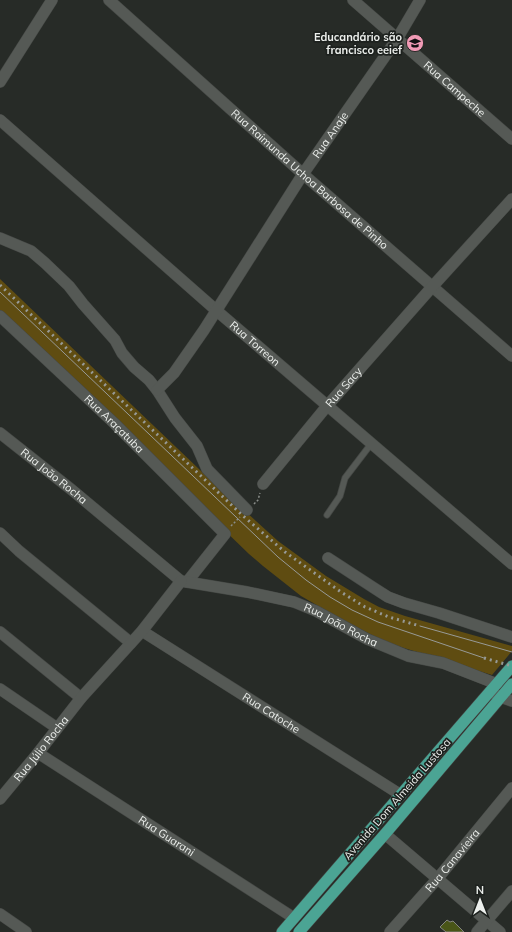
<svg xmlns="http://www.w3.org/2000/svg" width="512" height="932" font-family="Mulish,sans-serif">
	<rect width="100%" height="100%" fill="#272b27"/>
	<polygon fill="#5f4c11" points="0,279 200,470 278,541 326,576 364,599 379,607 405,616 512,646 512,651 492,675 404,648 381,640 332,614 301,596 263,566 249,554 0,313"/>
	<polygon fill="#495518" stroke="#84857f" points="447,920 450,922 453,921 464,932 446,932 440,927"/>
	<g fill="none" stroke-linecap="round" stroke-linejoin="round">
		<defs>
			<polyline id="service" points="327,515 340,496 345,478 371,444"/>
			<g id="minor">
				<path id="s1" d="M 109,0 L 303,174 L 512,356"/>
				<path id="s2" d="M 353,0 L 512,139"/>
				<polyline points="0,82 52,0"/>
				<path id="s3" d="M 0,120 L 217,311 L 512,564"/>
				<polyline points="0,238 31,251 45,263 69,286 83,304 115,340 122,353 134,367 149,380 157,390 175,418 197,446 207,469 247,510"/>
				<path id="s4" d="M 0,316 L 114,423 L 225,534 L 187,582"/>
				<path id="s5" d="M 157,390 L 174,373 L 204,330 L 303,174 L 397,39 L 420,0"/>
				<path id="s6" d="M 0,433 L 72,490 L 181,581 L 247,592 L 294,602 L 316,611 L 367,639 L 408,656 L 443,663 L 497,684"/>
				<path id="s7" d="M 263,484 L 327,406 L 432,287 L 512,199"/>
				<polyline points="0,533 19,551 131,643"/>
				<polyline points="328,558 374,588 388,597 404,603 439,613 512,637"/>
				<path id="s8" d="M 142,631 L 401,795"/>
				<polyline points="0,632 81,698"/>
				<polyline points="0,689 57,728"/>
				<polyline points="493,693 501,697 512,701"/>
				<path id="s9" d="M 38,753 L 294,918"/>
				<path id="s10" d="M 0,799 L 38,753 L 81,698 L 142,631 L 181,581"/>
				<polyline points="385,834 500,932"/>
				<polyline points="0,914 26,932"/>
				<path id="s11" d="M 390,932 L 438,878 L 512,788"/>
				<polyline points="477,932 512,891"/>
			</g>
			<g id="primary">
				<polyline points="282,932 512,666"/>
				<polyline points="299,932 385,834 512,684"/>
			</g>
		</defs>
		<use href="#service" stroke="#454845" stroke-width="7"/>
		<use href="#minor" stroke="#454845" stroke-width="12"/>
		<use href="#primary" stroke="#454845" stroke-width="12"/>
		<g stroke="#898d89" stroke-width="1.5" stroke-dasharray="2 2" stroke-linecap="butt">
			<polyline points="254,504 258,500 260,493"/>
			<polyline points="231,526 240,517"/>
		</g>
		<use href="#service" stroke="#555955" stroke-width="5.5"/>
		<use href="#minor" stroke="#555955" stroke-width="11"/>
		<use href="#primary" stroke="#4ba494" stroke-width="11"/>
		<g stroke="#979a97" stroke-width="1">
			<polyline points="0,292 278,557 306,580 330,597 352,610 378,622 484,658"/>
			<polyline points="420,626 512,652"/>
		</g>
		<g stroke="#979a97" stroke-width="3" stroke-dasharray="2 4" stroke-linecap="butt">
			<polyline points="0,285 242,515 285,552 341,592 365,607 389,617 420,626"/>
			<polyline points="484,658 512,666"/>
		</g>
	</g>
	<defs>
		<symbol id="school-disc" viewBox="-11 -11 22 22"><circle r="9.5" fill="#f09ab5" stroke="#1d211e"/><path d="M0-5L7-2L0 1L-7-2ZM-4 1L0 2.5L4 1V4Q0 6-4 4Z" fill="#111"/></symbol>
	</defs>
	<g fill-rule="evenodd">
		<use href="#school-disc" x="405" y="33" width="20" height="20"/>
	</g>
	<g text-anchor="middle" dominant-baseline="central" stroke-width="3.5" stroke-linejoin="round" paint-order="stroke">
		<g font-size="11" font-weight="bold" fill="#ecefec" stroke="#1d211e" text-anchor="end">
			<text x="402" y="37">Educandário são<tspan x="402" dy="13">francisco eeief</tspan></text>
		</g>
		<g font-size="11" fill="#ecefec" stroke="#1d211e">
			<text stroke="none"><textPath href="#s2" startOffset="135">Rua Campeche</textPath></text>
			<text stroke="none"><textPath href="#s5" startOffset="309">Rua Anaje</textPath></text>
			<text stroke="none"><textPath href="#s1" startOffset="269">Rua Raimunda Uchoa Barbosa de Pinho</textPath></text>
			<text stroke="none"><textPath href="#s3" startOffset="339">Rua Torreon</textPath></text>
			<text stroke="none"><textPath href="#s7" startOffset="126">Rua Sacy</textPath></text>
			<text stroke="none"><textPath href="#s4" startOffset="157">Rua Araçatuba</textPath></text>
			<text stroke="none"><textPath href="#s6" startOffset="69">Rua João Rocha</textPath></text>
			<text stroke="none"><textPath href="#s6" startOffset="401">Rua João Rocha</textPath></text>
			<text stroke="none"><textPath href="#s8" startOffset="153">Rua Catoche</textPath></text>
			<text stroke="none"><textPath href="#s10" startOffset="65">Rua Júlio Rocha</textPath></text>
			<text transform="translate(397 799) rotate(-49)">Avenida Dom Almeida Lustosa</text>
			<text stroke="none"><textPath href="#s9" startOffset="153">Rua Guarani</textPath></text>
			<text stroke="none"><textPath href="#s11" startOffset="95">Rua Canavieira</textPath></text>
		</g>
	</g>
	<g transform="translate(480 900)" stroke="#1d211e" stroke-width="3" paint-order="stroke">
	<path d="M0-3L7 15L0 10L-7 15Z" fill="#ecefec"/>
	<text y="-6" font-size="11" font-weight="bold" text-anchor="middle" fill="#ecefec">N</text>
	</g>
</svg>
